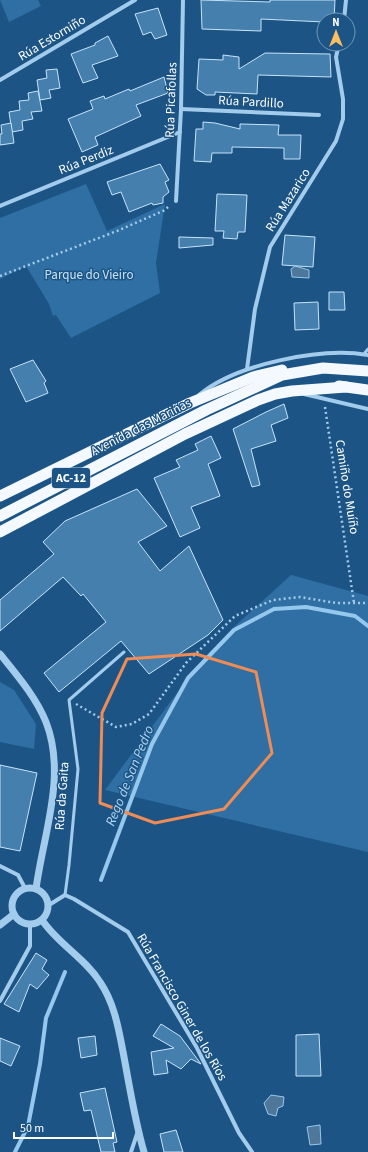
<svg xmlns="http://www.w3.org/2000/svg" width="368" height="1152" font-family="'Source Sans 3',sans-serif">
	<rect width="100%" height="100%" fill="#1c5585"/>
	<g fill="#2f6fa3">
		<polygon points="0,0 38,0 41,6 9,22"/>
		<polygon points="86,184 107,231 165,204 156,263 160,293 71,338 56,315 53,316 49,304 26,266 0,279 0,218"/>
		<polygon points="291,575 368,596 368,852 105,790 180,689 235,626"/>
		<polygon points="0,682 14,690 36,724 34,749 0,742"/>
	</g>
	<g fill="#4e779a" stroke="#96c8ed">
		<polygon points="295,266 309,270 309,278 292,277 291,269"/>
		<polygon points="271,1095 284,1097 283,1106 278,1108 276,1116 268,1114 264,1103"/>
		<polygon points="320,1125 321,1144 310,1145 307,1127"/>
	</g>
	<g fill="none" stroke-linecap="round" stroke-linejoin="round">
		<g stroke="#96c8ed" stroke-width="4">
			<polyline points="101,880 152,744 188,678 234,630 274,609 306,607 355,616 368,626"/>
			<polyline points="15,1152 28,1126 40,1064 46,1018 65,972"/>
		</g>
	</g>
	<g fill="#447fae" stroke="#c8e3f8">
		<polygon points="201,0 270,2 270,0 335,0 334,20 324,20 324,22 261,19 261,31 202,29"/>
		<polygon points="158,8 167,35 155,39 151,32 143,35 135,14"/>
		<polygon points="108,36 118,56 92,65 98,78 83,83 71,54 95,45 95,43"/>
		<polygon points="265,53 330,54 331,77 258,75 257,94 215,92 215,95 206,95 197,89 199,59 223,60 223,55 239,57 239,69"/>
		<polygon points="57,69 60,88 49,90 51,98 40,100 37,80 47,78 46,70"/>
		<polygon points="164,77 168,93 136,105 141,116 95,137 98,145 82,152 68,119 93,109 90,101 104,96 105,99 129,89 130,91"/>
		<polygon points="38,91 42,111 31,112 33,119 22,121 23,130 12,132 9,112 20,110 19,101 29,100 28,93"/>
		<polygon points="203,122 215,123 240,129 240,124 279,125 278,135 301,135 300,159 284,159 284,148 232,147 232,153 212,153 211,162 194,161 196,129 203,129"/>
		<polygon points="11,123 14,143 0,145 0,134 2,134 1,125"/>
		<polygon points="160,164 169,180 165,182 169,192 163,197 163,203 153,205 152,203 129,212 121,192 112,195 107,182"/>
		<polygon points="217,194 247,195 245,232 238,232 237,239 223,238 224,231 215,231"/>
		<polygon points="285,235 315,237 313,267 282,265"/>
		<polygon points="179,237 213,238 213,245 179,248"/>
		<polygon points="329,292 344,292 345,310 329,310"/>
		<polygon points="318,302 319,329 295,330 294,303"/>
		<polygon points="33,360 46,381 44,383 48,393 26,402 10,369"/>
		<polygon points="284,404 288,418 271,425 276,441 251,449 260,485 252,487 233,429 266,412"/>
		<polygon points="211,436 221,458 208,464 220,496 191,507 200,528 180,537 154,478 180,467 176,460 198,450 195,444"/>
		<polygon points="137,489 167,526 138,542 160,571 189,546 223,620 208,635 149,674 121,641 59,692 44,673 106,622 83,594 81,596 63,577 0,631 0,600 54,554 43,542 65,521"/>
		<polygon points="0,765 37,773 20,851 0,847"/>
		<polygon points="36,953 47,960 42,969 49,975 37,989 30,984 19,1012 4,1004"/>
		<polygon points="161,1024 180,1036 201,1064 191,1059 181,1069 166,1060 168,1073 154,1075 151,1052 174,1048 153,1036"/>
		<polygon points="319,1034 321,1076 296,1076 296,1035"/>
		<polygon points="95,1036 97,1055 81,1058 78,1038"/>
		<polygon points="0,1038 20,1046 11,1066 0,1061"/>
		<polygon points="105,1088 117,1142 113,1143 115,1152 101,1152 91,1110 84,1111 80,1093"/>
		<polygon points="176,1130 183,1152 164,1152 160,1134"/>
	</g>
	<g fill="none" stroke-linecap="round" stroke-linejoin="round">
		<g stroke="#a3cbeb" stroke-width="2.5" stroke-dasharray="2 3" stroke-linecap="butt">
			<polyline points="0,276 117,231 165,210 170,205"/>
			<polyline points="325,407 354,603"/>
			<polyline points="76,704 116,727 132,724 149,714 186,663 235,616 273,600 300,597 336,603 368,603"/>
		</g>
		<g stroke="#a3cbeb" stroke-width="3">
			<polyline points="364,354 368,349"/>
			<polyline points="65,895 69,865 78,769 69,700 124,652"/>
		</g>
		<g stroke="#a3cbeb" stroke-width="4">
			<polyline points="344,20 346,0"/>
			<polyline points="0,80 135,0"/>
			<polyline points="181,109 319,115"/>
			<polyline points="176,201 181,109 183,0"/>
			<polyline points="0,206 180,132"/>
			<polyline points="247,369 255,309 270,247 336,141 343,119 343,99 336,57 339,44"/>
			<polyline points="304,394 368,409"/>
			<path d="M 199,395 C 236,364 321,347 368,355"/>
			<polyline points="0,866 18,875 25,888"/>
			<polyline points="49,905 65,895 74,899 128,932 197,1048 239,1133 252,1152"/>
			<polyline points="0,1001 30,946 30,924"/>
			<polyline points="131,1152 138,1131"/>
		</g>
		<g stroke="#a3cbeb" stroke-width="7">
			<path d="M 0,654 C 17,675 36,697 46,722 C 67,776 43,835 36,889"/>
			<circle cx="30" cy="906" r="18"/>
			<path d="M 42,920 C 58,944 85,958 100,982 C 115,1004 119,1031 124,1057 C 130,1089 135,1121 144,1152"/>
			<polyline points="0,925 14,914"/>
		</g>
		<g stroke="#f3f9fe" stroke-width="11">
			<polyline points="339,386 368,390"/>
			<polyline points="0,496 190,403 253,377 282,370"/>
			<polyline points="0,516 206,410 282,375 323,368 368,371"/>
			<polyline points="0,532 185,434 258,400 275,394 292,391 346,387"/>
		</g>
	</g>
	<path fill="none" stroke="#ef8b55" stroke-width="3" stroke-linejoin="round" d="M 196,654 L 256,672 L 272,753 L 224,809 L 155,823 L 100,803 L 102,713 L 127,659 Z"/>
	<g text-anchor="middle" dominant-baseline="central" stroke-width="3" stroke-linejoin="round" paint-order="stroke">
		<rect fill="#1c5585" stroke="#bbccda" stroke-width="1" x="52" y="468" width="38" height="20" rx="3"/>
		<g font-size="12" font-weight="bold" fill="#fff">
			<text x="71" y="478">AC-12</text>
		</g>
		<g font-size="13" fill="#fff" stroke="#1c5585">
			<text transform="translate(52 38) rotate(-31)">Rúa Estorniño</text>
			<text transform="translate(171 100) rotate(-88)">Rúa Picafollas</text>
			<text transform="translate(251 102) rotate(3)">Rúa Pardillo</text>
			<text transform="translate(86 160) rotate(-22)">Rúa Perdiz</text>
			<text transform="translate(288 200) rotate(-58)">Rúa Mazarico</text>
			<text transform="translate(141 427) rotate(-27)">Avenida das Mariñas</text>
			<text transform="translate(347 487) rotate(81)">Camiño do Muíño</text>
			<text transform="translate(62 796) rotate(-86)">Rúa da Gaita</text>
			<text transform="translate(182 1007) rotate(60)">Rúa Francisco Giner de los Ríos</text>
		</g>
		<g font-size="13" fill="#c8e3f8" stroke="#1c5585">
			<text x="89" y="275">Parque do Vieiro</text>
		</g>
		<g font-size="14" font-style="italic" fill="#aed5f2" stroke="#1c5585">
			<text transform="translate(130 776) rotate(-68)">Rego de San Pedro</text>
		</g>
	</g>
	<g transform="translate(336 32)"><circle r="19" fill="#1c5585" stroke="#7799b6"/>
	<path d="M0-3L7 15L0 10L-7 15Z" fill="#fbbe60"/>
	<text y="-6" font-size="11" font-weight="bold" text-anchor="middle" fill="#ffffff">N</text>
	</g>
	<path d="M14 1132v6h99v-6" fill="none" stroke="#ffffff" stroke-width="2"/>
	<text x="20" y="1132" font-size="12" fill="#ffffff" stroke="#1c5585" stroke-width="3" paint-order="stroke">50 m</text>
</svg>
